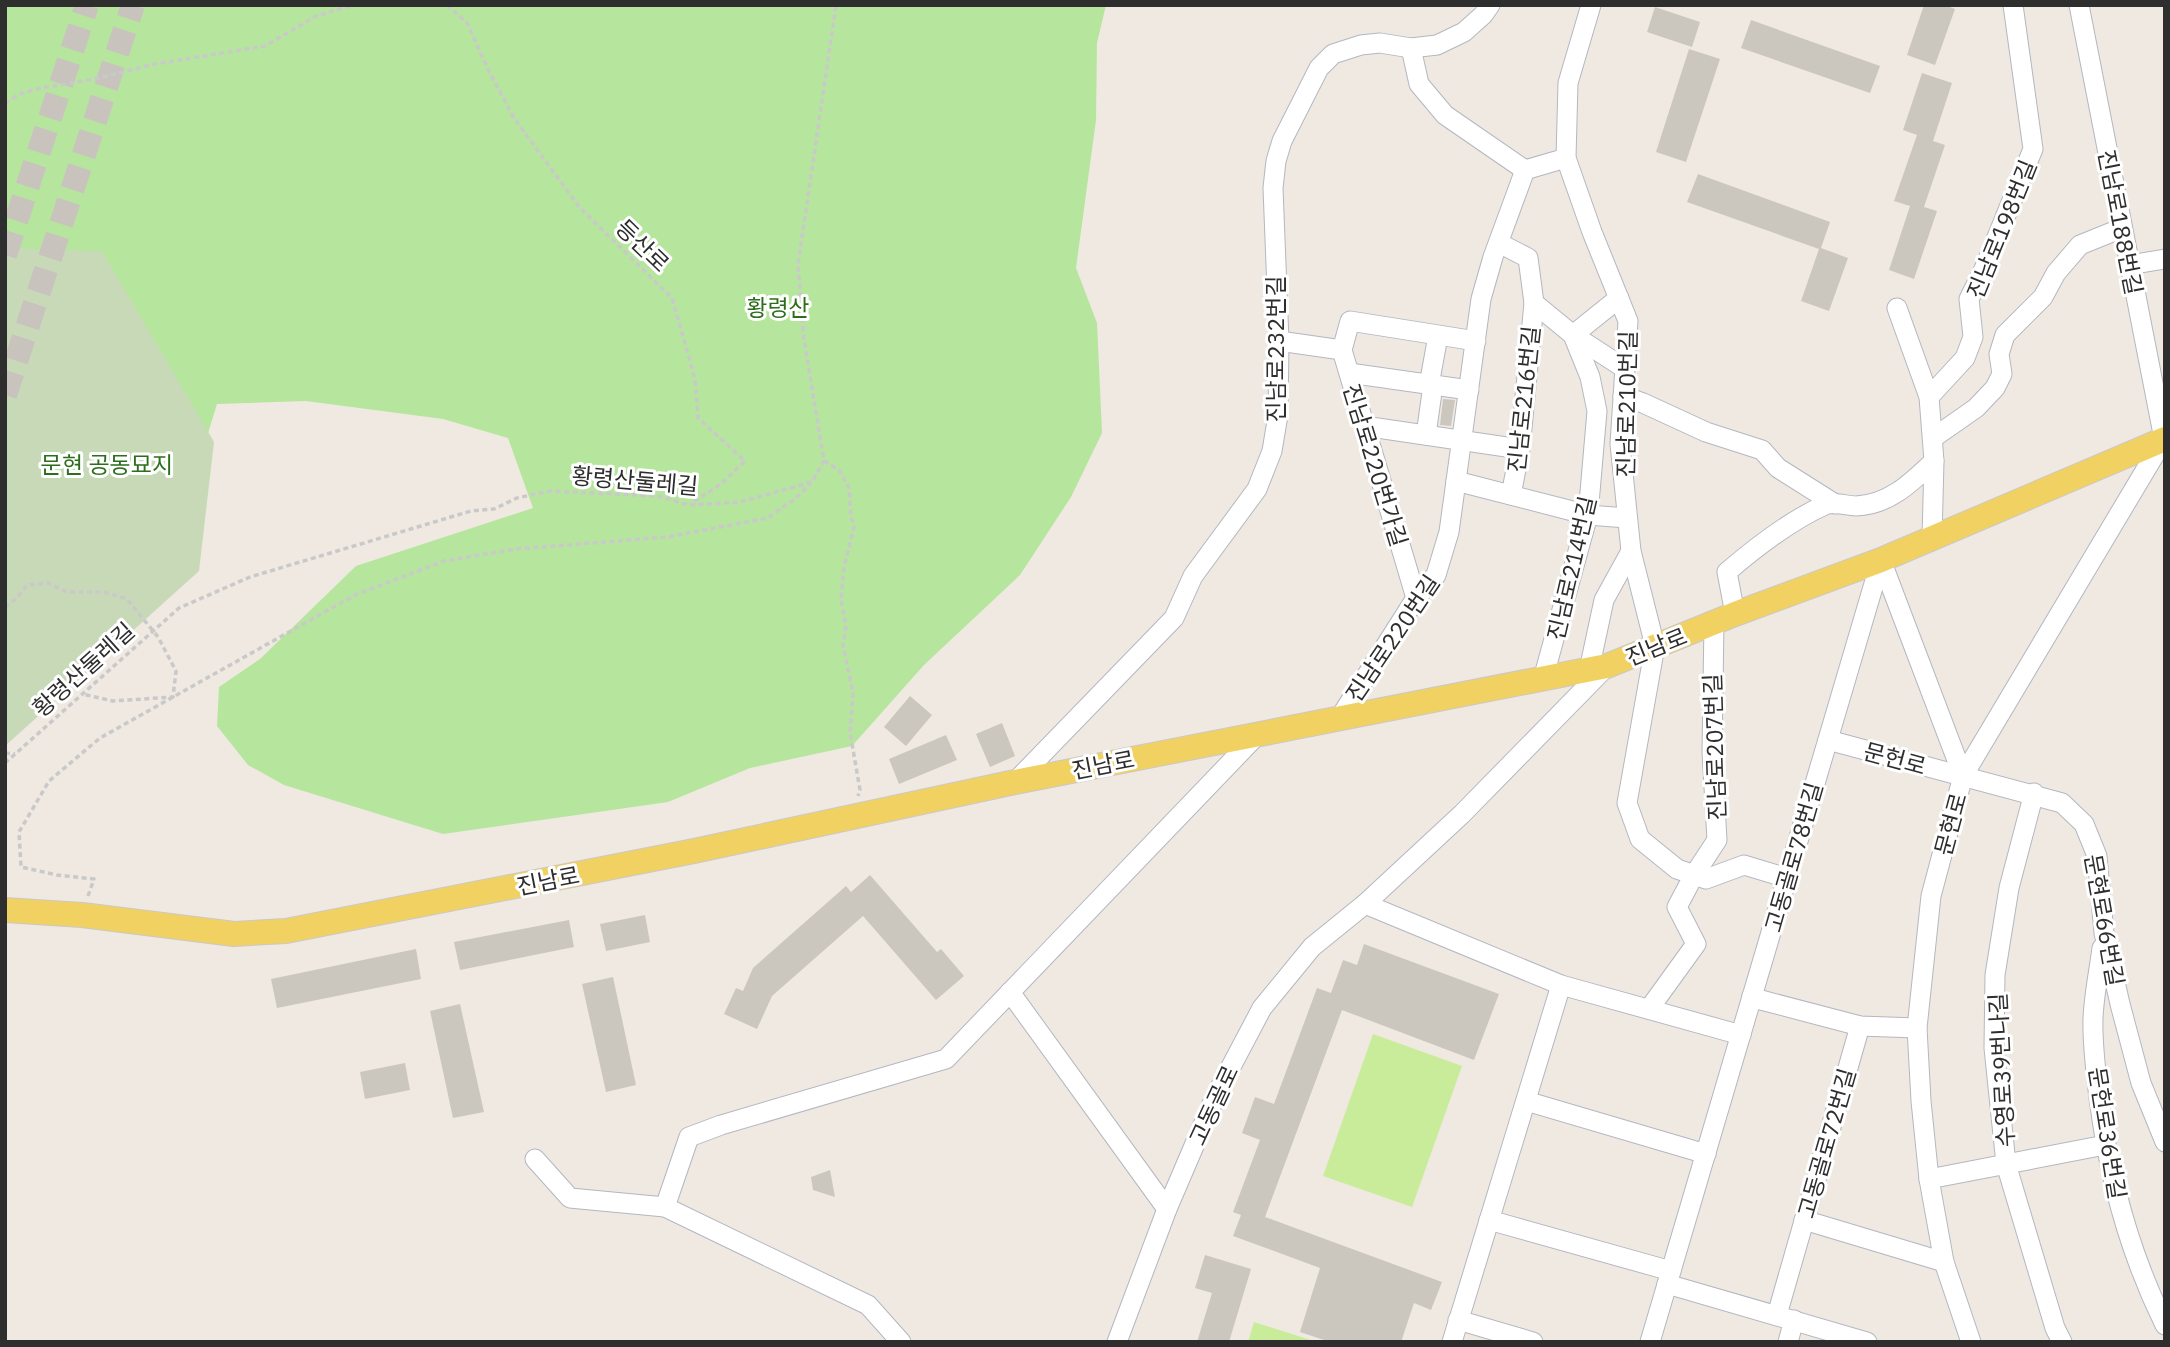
<svg xmlns="http://www.w3.org/2000/svg" width="2170" height="1347" font-family="'IBM Plex Sans','Noto Sans KR',sans-serif">
	<rect width="100%" height="100%" fill="#efe9e1"/>
	<polygon fill="#b6e59e" points="5,5 1106,5 1097,43 1096,120 1076,268 1097,323 1102,433 1071,497 1020,575 924,665 852,746 750,768 668,802 443,834 284,785 248,765 217,726 219,687 260,659 356,566 533,508 508,438 443,419 306,401 217,404 192,485 5,526"/>
	<polygon fill="#c8d9b8" points="5,248 102,251 214,442 199,571 5,746"/>
	<g fill="#c9ec9a">
		<polygon points="1373,1034 1462,1066 1412,1207 1323,1176"/>
		<polygon points="1254,1322 1317,1342 1248,1342"/>
	</g>
	<g fill="#cbc7bf">
		<polygon points="1924,5 1944,5 1955,9 1935,65 1907,55"/>
		<polygon points="1655,7 1700,22 1692,47 1647,32"/>
		<polygon points="1751,20 1880,66 1870,93 1741,48"/>
		<polygon points="1689,49 1720,59 1686,162 1656,152"/>
		<polygon points="1922,73 1952,83 1933,141 1945,145 1924,207 1937,211 1914,279 1889,270 1910,206 1894,201 1917,135 1903,130"/>
		<polygon points="1698,174 1830,222 1821,248 1848,258 1829,311 1801,301 1819,249 1687,202"/>
		<polygon points="1443,399 1455,400 1451,426 1440,425"/>
		<polygon points="910,696 932,715 906,746 884,727"/>
		<polygon points="1002,723 1015,756 990,767 976,734"/>
		<polygon points="946,735 957,760 899,784 889,759"/>
		<polygon points="870,875 937,952 941,949 964,976 936,1000 863,916 772,996 757,1029 724,1014 736,988 743,991 753,968 846,886 851,892"/>
		<polygon points="645,915 650,942 606,951 600,924"/>
		<polygon points="569,920 574,947 460,970 454,942"/>
		<polygon points="1364,944 1499,994 1474,1060 1342,1010 1265,1217 1442,1282 1431,1310 1414,1303 1401,1342 1330,1342 1300,1332 1320,1268 1233,1236 1241,1215 1233,1212 1260,1140 1242,1133 1255,1097 1274,1104 1317,988 1331,993 1343,960 1357,965"/>
		<polygon points="416,949 421,979 277,1008 271,979"/>
		<polygon points="613,977 636,1085 606,1092 582,984"/>
		<polygon points="460,1004 484,1112 453,1118 430,1011"/>
		<polygon points="405,1063 410,1090 365,1099 360,1072"/>
		<polygon points="830,1170 835,1197 813,1190 811,1177"/>
		<polygon points="1205,1255 1251,1269 1229,1342 1197,1342 1212,1293 1195,1288"/>
	</g>
	<g fill="none" stroke-linecap="round" stroke-linejoin="round">
		<g stroke="#c8c4bd" stroke-width="24" stroke-dasharray="24 12" stroke-linecap="butt">
			<polyline points="5,255 87,5"/>
			<polyline points="5,395 133,5"/>
		</g>
		<defs>
			<g id="minor">
				<polyline points="1591,5 1568,83 1566,158 1592,232 1628,321 1620,444 1631,551 1655,646 1627,803 1640,839 1677,869 1706,879 1744,865 1787,878"/>
				<polyline points="1411,48 1419,84 1445,115 1525,170"/>
				<polyline points="1525,170 1566,158"/>
				<polyline points="1499,243 1528,258 1534,303 1520,449 1511,495"/>
				<polyline points="2129,265 2165,259"/>
				<polyline points="1534,303 1573,335 1624,368"/>
				<polyline points="1897,308 1929,397 1934,461 1932,538"/>
				<polyline points="1573,335 1619,298"/>
				<polyline points="1279,341 1342,350"/>
				<polyline points="1342,350 1416,598"/>
				<polyline points="1342,350 1350,321 1476,341"/>
				<polyline points="1349,373 1469,390"/>
				<polyline points="1429,385 1438,336"/>
				<polyline points="1623,396 1643,403 1706,432 1762,450 1778,468 1835,504"/>
				<polyline points="1929,397 1965,358 1973,337 1969,299 1984,269 2033,149 2013,5"/>
				<polyline points="1364,426 1520,449"/>
				<polyline points="1426,435 1433,385"/>
				<polyline points="1933,438 1976,408 1995,388 2002,374 1999,354 2005,335 2043,297 2056,273 2080,245 2122,228"/>
				<polyline points="1456,481 1588,515 1627,518"/>
				<polyline points="1881,560 1963,776"/>
				<path d="M 1735,614 L 1727,572 C 1755,548 1791,520 1825,505 C 1834,501 1846,506 1856,506 C 1889,505 1912,482 1934,461"/>
				<polyline points="1589,670 1604,600 1631,551"/>
				<polyline points="1543,679 1588,515 1597,411 1590,377 1573,335"/>
				<polyline points="1339,719 1416,598 1436,575 1449,532 1481,299 1493,257 1525,170"/>
				<polyline points="1828,740 2062,803 2084,824 2097,856 2104,933 2120,1004 2141,1083 2165,1142"/>
				<polyline points="1015,782 1174,618 1193,576 1257,489 1272,451 1278,415 1279,341 1273,188 1276,161 1282,141 1319,68 1333,54 1361,45 1380,43 1411,48 1437,45 1464,32 1483,15 1490,5"/>
				<polyline points="2034,793 2009,888 1995,975 1994,1048 2006,1164 2055,1328 2062,1342"/>
				<polyline points="1365,904 1561,985 1741,1035"/>
				<path d="M 2102,948 C 2099,971 2094,995 2093,1018 C 2092,1044 2096,1072 2099,1098 C 2109,1179 2129,1252 2165,1325"/>
				<polyline points="1010,992 1167,1209"/>
				<polyline points="1752,996 1761,1000 1860,1026 1917,1028"/>
				<polyline points="1649,1009 1696,944 1677,907 1694,875 1717,840 1712,752 1714,622"/>
				<polyline points="1526,1101 1706,1154"/>
				<polyline points="535,1159 570,1198 665,1207 868,1305 901,1342"/>
				<polyline points="1929,1179 2105,1145"/>
				<polyline points="665,1207 689,1137 721,1125 946,1059 1258,734"/>
				<polyline points="1489,1220 1671,1271"/>
				<polyline points="1804,1220 1944,1262"/>
				<polyline points="1667,1284 1867,1342"/>
				<polyline points="1777,1315 1860,1026"/>
				<polyline points="1458,1320 1533,1342"/>
				<polyline points="1117,1342 1167,1209 1215,1097 1262,1008 1312,947 1365,904 1462,814 1607,666"/>
				<polyline points="1452,1342 1561,985"/>
				<polyline points="1650,1342 1881,560"/>
				<polyline points="1788,1342 1794,1320"/>
				<polyline points="1971,1342 1944,1262 1929,1179 1921,1101 1917,1028 1931,896 1963,776 2164,439 2079,5"/>
			</g>
			<polyline id="major" points="5,910 82,915 234,934 286,931 694,851 1015,782 1607,666 1735,614 1881,560 2165,439"/>
		</defs>
		<use href="#minor" stroke="#b4b7c1" stroke-width="21"/>
		<use href="#major" stroke="#c9c9c9" stroke-width="26"/>
		<g stroke="#c9c9c9" stroke-width="3.5" stroke-dasharray="5 3.5" stroke-linecap="butt">
			<polyline points="447,5 467,23 489,71 514,118 580,208 672,298 695,379 698,418 745,461 721,484 690,504"/>
			<polyline points="5,103 20,94 36,89 94,79 155,64 265,46 316,16 354,5"/>
			<polyline points="824,461 839,470 849,488 851,517 854,527 844,567 841,599 846,626 843,645 853,693 850,732 860,790 858,796"/>
			<polyline points="5,607 17,598 27,585 48,583 67,592 104,592 127,599 158,637 176,671 173,697 113,701 82,694"/>
			<polyline points="5,753 15,754"/>
			<polyline points="5,763 179,608 250,577 471,511 494,509 517,498 550,491 658,496 689,505 740,502 812,482 824,461 804,339 798,265 836,5"/>
			<polyline points="88,896 94,879 57,875 21,867 19,832 49,781 100,738 355,595 444,561 516,549 667,537 768,518 796,498 811,483"/>
		</g>
		<use href="#minor" stroke="#fff" stroke-width="19"/>
		<use href="#major" stroke="#f2d163" stroke-width="24"/>
	</g>
	<g text-anchor="middle" dominant-baseline="central" stroke-width="6" stroke-linejoin="round" paint-order="stroke">
		<g font-size="23" fill="#2e2e2e" stroke="#fff">
			<text transform="translate(2121 222) rotate(79)">진남로188번길</text>
			<text transform="translate(2001 229) rotate(-68)">진남로198번길</text>
			<text transform="translate(643 245) rotate(44)">등산로</text>
			<text transform="translate(1275 349) rotate(-90)">진남로232번길</text>
			<text transform="translate(1523 399) rotate(-84)">진남로216번길</text>
			<text transform="translate(1626 404) rotate(-89)">진남로210번길</text>
			<text transform="translate(1376 465) rotate(73)">진남로220번가길</text>
			<text transform="translate(635 480) rotate(5)">황령산둘레길</text>
			<text transform="translate(1571 568) rotate(-77)">진남로214번길</text>
			<text transform="translate(1392 638) rotate(-56)">진남로220번길</text>
			<text transform="translate(1656 646) rotate(-22)">진남로</text>
			<text transform="translate(83 669) rotate(-42)">황령산둘레길</text>
			<text transform="translate(1714 747) rotate(-92)">진남로207번길</text>
			<text transform="translate(1895 758) rotate(15)">문헌로</text>
			<text transform="translate(1103 764) rotate(-11)">진남로</text>
			<text transform="translate(1950 824) rotate(-75)">문현로</text>
			<text transform="translate(1793 857) rotate(-74)">고동골로78번길</text>
			<text transform="translate(548 880) rotate(-11)">진남로</text>
			<text transform="translate(2105 920) rotate(80)">문현로66번길</text>
			<text transform="translate(2001 1070) rotate(-93)">수영로39번나길</text>
			<text transform="translate(1213 1105) rotate(-65)">고동골로</text>
			<text transform="translate(2108 1133) rotate(81)">문헌로36번길</text>
			<text transform="translate(1826 1143) rotate(-74)">고동골로72번길</text>
		</g>
		<g font-size="23" fill="#2c6e1b" stroke="#fff">
			<text x="778" y="307">황령산</text>
			<text x="107" y="464">문현 공동묘지</text>
		</g>
	</g>
	<rect width="2170" height="1347" fill="none" stroke="#2e2e2e" stroke-width="14"/>
</svg>
